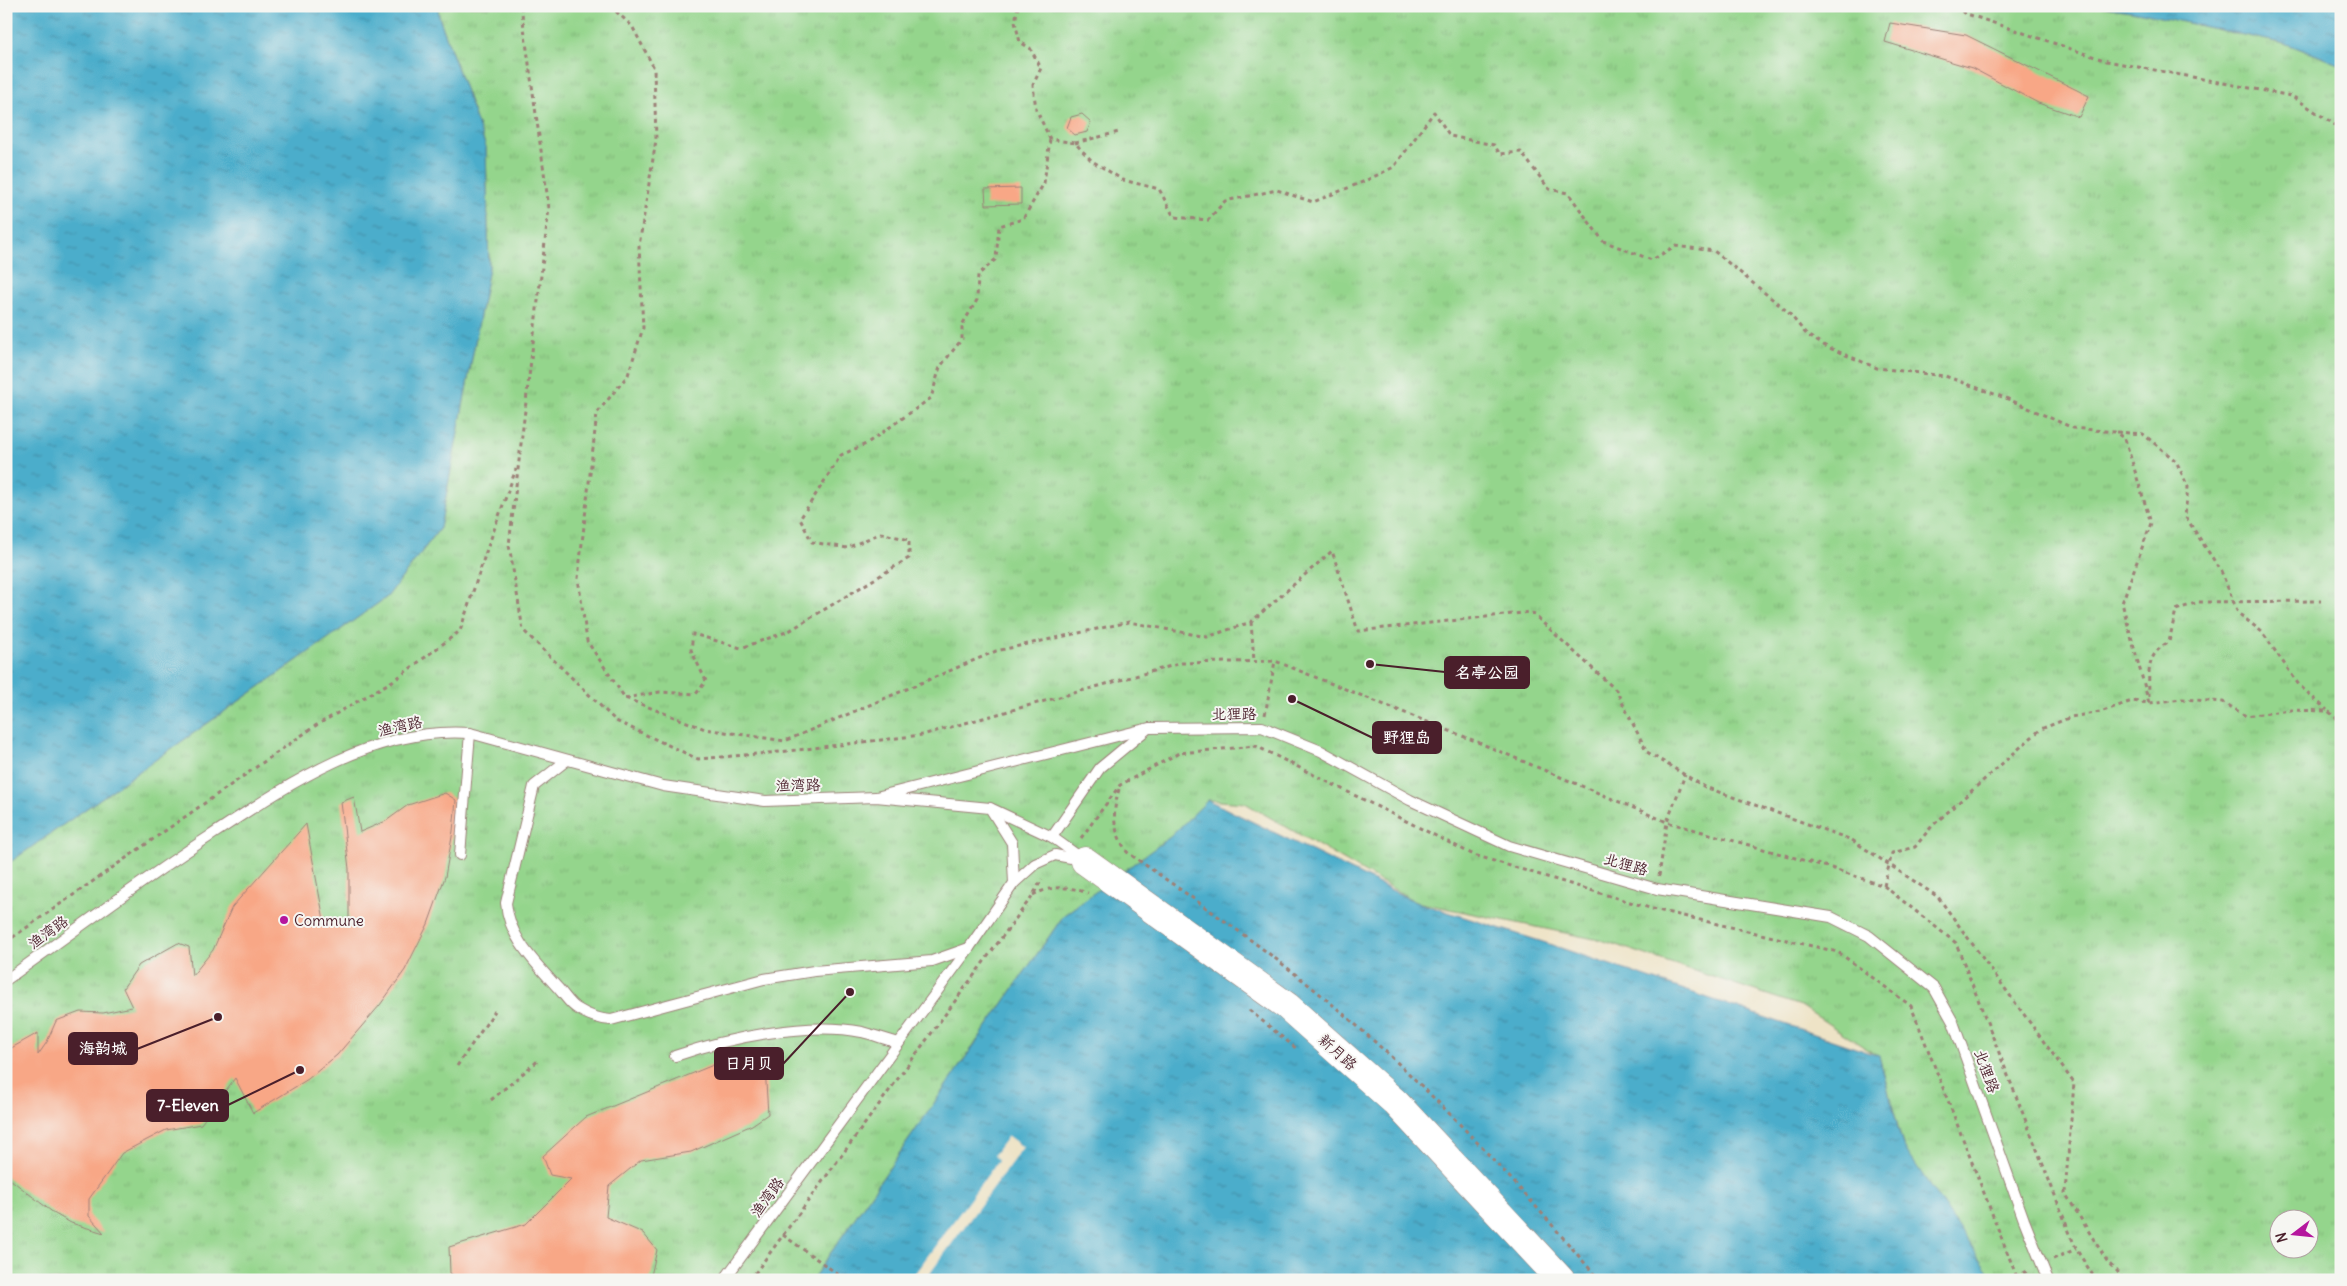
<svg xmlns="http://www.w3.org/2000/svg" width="2347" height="1286" font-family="Delius,'LXGW WenKai TC',sans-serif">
	<defs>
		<pattern id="park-tufts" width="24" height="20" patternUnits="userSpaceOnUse" patternTransform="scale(1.25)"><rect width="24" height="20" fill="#94d58c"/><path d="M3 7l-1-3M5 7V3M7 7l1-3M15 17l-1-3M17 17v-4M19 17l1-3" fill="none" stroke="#81b679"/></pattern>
		<pattern id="water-ripples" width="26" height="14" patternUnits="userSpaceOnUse" patternTransform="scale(1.25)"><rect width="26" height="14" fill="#4cadcb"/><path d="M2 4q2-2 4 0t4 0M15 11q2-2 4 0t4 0" fill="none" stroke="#418ca5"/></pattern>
	</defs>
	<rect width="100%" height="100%" fill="#f6f6f2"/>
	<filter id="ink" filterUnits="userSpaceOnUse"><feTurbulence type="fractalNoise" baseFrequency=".02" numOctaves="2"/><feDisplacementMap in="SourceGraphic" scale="10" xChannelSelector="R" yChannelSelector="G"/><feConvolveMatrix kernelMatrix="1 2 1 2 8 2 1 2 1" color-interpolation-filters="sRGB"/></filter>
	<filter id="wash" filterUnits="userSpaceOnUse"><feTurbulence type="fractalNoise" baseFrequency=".0096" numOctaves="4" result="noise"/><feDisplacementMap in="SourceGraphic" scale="20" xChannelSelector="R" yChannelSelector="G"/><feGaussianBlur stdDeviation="1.12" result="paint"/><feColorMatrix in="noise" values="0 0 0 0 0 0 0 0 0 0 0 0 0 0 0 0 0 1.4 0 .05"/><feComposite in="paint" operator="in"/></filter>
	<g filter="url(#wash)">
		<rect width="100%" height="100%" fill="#eee3c6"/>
		<path fill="url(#park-tufts)" stroke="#6f7a5c" fill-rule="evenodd" d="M 438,6 L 2099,6 L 2137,12 L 2290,45 L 2341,65 L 2341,1280 L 1952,1280 L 1903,1145 L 1879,1057 L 1801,1006 L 1604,941 L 1416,902 L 1245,803 L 1208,800 L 1171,837 L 1064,915 L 812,1280 L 6,1280 L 6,865 L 387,597 L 440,528 L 489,268 L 486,147 L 439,17 ZM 2280,1218 L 2310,1218 L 2310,1248 L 2280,1248 Z"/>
		<g fill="url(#water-ripples)" stroke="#4b667b">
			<polygon points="6,6 438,6 439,17 486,147 489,268 440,528 387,597 6,865"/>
			<polygon points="2099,6 2341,6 2341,65 2290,45 2137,12"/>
			<polygon points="1208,800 1416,902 1543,942 1879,1056 1903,1146 1994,1280 812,1280 1064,915 1170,837"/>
		</g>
		<polygon fill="#eee3c6" points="1008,1136 1023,1147 925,1280 910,1280 998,1161 994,1155"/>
		<g id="blocks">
			<g fill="#f8a786">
				<polygon points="1890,23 1966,35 2089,96 2079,117 2038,103 1972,68 1885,42"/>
				<polygon points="1082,114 1091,122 1087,132 1075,135 1067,128 1071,117"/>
				<polygon points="1021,188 1021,204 986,205 985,189"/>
				<polygon points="445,793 456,800 453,831 445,877 428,924 405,970 380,1005 337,1055 308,1079 253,1113 235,1078 201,1124 166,1130 122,1153 89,1199 89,1216 104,1233 71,1223 55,1214 6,1176 6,1051 38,1033 38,1055 47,1042 56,1021 80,1012 103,1013 132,1007 123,988 139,965 178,943 189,947 192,976 213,950 232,907 306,824 324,920 349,920 349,869 341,802 354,797 360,832 386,821 408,805"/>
				<polygon points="718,1063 765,1067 768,1114 752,1125 691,1152 641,1160 609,1186 606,1217 643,1233 657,1250 650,1280 460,1280 450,1273 449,1247 526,1224 571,1179 550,1175 543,1156 586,1117"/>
			</g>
		</g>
	</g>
	<g filter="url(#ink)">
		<use href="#blocks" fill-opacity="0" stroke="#9c8178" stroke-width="1"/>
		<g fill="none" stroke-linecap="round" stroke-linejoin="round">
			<defs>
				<g id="lane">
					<path d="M 567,760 L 534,786 L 506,903 C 509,938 535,962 557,987 C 564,994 570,1005 578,1009 C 589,1016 598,1019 611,1020 L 764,979 L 814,971 L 932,961 L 969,948"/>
					<polyline points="876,797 1149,728 1262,727 1321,751 1410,800 1509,846 1657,889 1831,917 1869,936 1934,988 1953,1022 2024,1220 2048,1280"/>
					<polyline points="990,808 1012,843 1014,883"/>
					<polyline points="1052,837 1100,768 1146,730"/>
					<polyline points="460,855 470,733"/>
					<path d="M 6,980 C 74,931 141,881 210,836 C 287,785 373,726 470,733 L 663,786 L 765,801 L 876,797 L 990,808 L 1052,837 L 1084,860"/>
					<path d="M 675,1056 C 727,1038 808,1021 862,1032 C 874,1035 887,1040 899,1043"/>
					<polyline points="724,1280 969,948 1014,883 1035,864 1055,855 1082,860"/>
				</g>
				<polyline id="secondary" points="1085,861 1287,1006 1396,1103 1561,1280"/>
			</defs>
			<use href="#lane" stroke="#9c8178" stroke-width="12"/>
			<use href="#secondary" stroke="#9c8178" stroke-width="29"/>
			<g stroke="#9c8178" stroke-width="3" stroke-dasharray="4 4" stroke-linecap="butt">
				<polyline points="521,6 549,208 509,545 523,630 616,721 698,759 780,752 922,735 1182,663 1275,661 1475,741 1667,822 1831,868 1884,886 1956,943 2076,1249 2096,1280"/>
				<polyline points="610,6 632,26 654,68 656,140 639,246 643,328 628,375 597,413 578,578 587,641 625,698 705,729 785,741 996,651 1129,622 1207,637 1251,622 1332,551 1358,631 1531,612 1616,690 1647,752 1705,787 1852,840 1938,897 2074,1083 2065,1193 2107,1261 2124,1280"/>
				<polyline points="1018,6 1015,22 1020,42 1030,48 1041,68 1033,85 1036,109 1050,139 1075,143 1092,161 1123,180 1159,189 1174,217 1208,220 1225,201 1277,190 1313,202 1365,181 1394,167 1434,112 1450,136 1494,145 1500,154 1521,152 1549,189 1568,193 1603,241 1652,260 1675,246 1714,251 1788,312 1807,335 1827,347 1877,368 1945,376 2008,399 2073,428 2115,432 2125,439 2151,523 2122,603 2149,703"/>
				<polyline points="1956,6 1964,13 2107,61 2292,96 2341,129"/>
				<polyline points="1075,143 1119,132"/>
				<polyline points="2117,432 2143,434 2176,461 2188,487 2185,516 2221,571 2238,613 2262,632 2299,685 2327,710"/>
				<polyline points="1251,622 1254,661"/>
				<path d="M 2149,697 C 2149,674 2145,654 2169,642 L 2176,610 L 2198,602 L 2321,601"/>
				<polyline points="625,698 660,692 696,694 706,681 691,650 693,634 741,648 789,631 909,558 909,540 881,533 847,548 812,542 800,519 841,455 866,444 931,398 940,367 962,339 962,325 977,300 978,275 996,259 999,226 1023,219 1044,183 1050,139"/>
				<polyline points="1265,715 1275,661"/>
				<path d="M 1119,789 C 1112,815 1112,828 1127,852 C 1202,905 1279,957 1348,1018 C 1440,1098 1521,1187 1599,1280"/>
				<polyline points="1081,838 1120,785 1179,753 1256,746 1474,855 1653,909 1838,952 1911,1006 2018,1280"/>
				<polyline points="1659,876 1667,822 1685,775"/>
				<polyline points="1884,886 1892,853 1915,847 1932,826 2041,729 2071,717 2100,712 2132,701 2149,703 2182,699 2223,702 2246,716 2291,710 2328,711 2341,722"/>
				<path d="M 1033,895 C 1053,885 1067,886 1088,893"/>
				<polyline points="6,942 315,726 396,679 460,631 486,552 516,469"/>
				<polyline points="1249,1010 1298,1050"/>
				<polyline points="457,1066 495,1011"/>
				<polyline points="491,1100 540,1059"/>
				<polyline points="783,1235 846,1280"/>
				<polyline points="2053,1259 2076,1249"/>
				<polyline points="2016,1277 2029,1270"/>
				<polyline points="750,1280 1033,895 1042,879"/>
			</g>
			<use href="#lane" stroke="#fff" stroke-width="10"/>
			<use href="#secondary" stroke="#fff" stroke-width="28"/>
		</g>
	</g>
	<circle fill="#b5179e" stroke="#f6f6f2" stroke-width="2" cx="284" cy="920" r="5"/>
	<g text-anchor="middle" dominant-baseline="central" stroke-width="4" stroke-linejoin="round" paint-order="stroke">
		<g font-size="15" fill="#4a1f2b" stroke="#f6f6f2">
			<text x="1234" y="713">北狸路</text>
			<text transform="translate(400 726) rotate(-13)">渔湾路</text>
			<text transform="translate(798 785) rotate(-2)">渔湾路</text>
			<text transform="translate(1626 864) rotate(16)">北狸路</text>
			<text transform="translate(48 932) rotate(-36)">渔湾路</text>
			<text transform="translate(1338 1052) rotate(42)">新月路</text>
			<text transform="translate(1987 1071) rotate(70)">北狸路</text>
			<text transform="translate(767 1197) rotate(-54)">渔湾路</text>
		</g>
		<g font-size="15" fill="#4a1f2b" stroke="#f6f6f2" text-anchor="start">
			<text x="294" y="920">Commune</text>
		</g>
	</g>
	<path fill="none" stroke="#4a1f2b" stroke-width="2" d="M1370 664L1445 672M1292 699L1373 738M218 1017L137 1049M850 992L783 1064M300 1070L228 1105"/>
	<g fill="#4a1f2b" stroke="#f6f6f2" stroke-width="2">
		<circle cx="1370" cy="664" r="5"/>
		<circle cx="1292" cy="699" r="5"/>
		<circle cx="218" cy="1017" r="5"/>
		<circle cx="850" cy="992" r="5"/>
		<circle cx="300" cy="1070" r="5"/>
	</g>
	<g fill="#4a1f2b" stroke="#4a1f2b" stroke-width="2">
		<rect x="1445" y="657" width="84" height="31" rx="5"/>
		<rect x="1373" y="722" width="68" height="31" rx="5"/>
		<rect x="69" y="1033" width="68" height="31" rx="5"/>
		<rect x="715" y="1048" width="68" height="31" rx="5"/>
		<rect x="147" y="1090" width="81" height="31" rx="5"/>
	</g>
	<g font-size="16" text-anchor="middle" font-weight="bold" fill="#fff">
		<text x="1487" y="678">名亭公园</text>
		<text x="1407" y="743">野狸岛</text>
		<text x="103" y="1054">海韵城</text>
		<text x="749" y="1069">日月贝</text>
		<text x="188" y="1111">7-Eleven</text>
	</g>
	<rect width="2347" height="1286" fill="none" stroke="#f6f6f2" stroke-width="25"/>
	<g transform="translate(2294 1234) rotate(254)"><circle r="24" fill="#f6f6f2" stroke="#b1a0a2"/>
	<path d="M0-4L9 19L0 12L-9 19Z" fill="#b5179e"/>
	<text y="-8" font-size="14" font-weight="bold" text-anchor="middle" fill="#4a1f2b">N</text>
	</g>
</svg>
